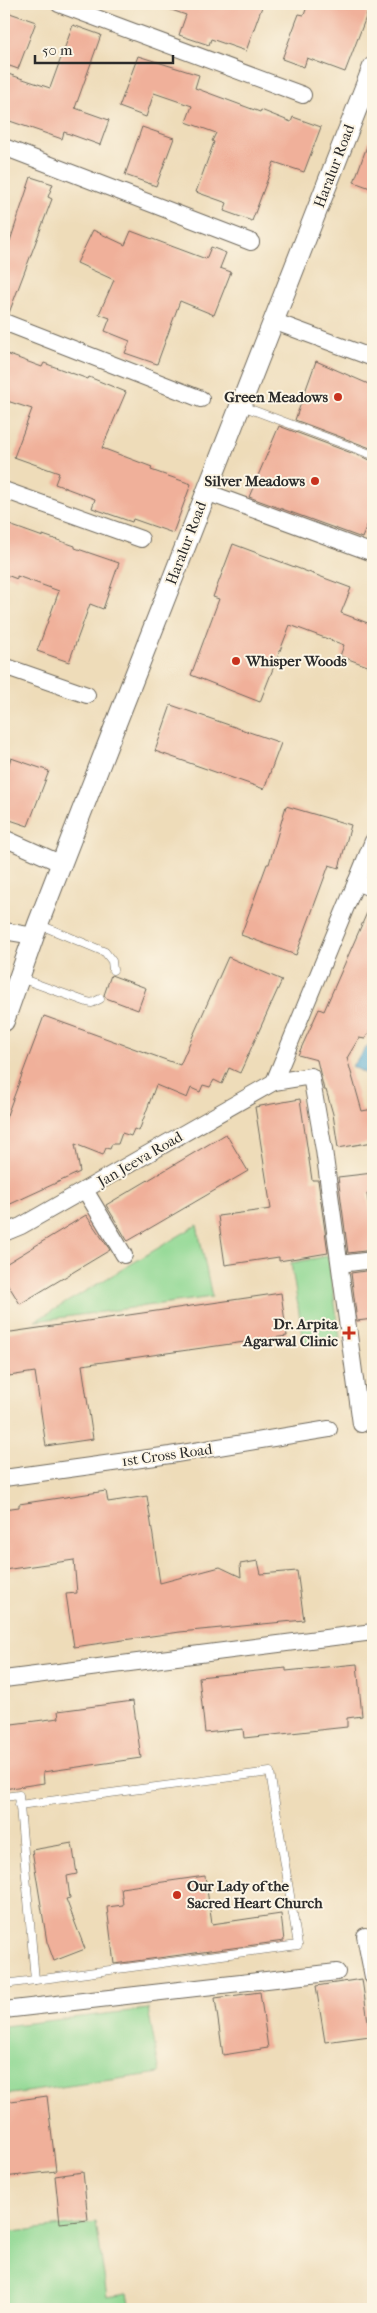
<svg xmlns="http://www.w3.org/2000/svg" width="377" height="2313" font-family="'IM FELL French Canon',serif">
	<rect width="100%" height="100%" fill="#fcf5e5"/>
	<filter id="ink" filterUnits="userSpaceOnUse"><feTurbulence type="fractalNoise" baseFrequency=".02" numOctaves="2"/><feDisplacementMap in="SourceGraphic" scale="10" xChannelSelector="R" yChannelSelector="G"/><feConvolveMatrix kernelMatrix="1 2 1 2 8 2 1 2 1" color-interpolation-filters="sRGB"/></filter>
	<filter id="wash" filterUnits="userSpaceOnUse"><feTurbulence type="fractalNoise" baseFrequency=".0096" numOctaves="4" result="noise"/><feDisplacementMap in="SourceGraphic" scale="20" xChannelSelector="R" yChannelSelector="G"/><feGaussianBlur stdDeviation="1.12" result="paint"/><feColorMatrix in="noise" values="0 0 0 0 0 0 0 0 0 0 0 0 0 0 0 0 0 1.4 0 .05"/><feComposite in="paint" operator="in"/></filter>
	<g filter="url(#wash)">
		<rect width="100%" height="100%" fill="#eedcb9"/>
		<g fill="#8fd893" stroke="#5d825f">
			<polygon points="197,1225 212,1297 35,1321"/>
			<polygon points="328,1256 340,1338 304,1343 291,1263"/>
			<polygon points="148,2009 160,2073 4,2095 4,2026"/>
			<polygon points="96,2222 107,2297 127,2294 130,2309 4,2309 4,2233"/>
		</g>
		<polygon fill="#57acd3" stroke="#416c7f" points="373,1039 373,1078 352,1066"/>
		<g id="blocks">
			<g fill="#f0b09a">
				<polygon points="161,4 263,4 246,51 211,39 209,45 179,35 186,15 160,6"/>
				<polygon points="308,4 371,4 345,72 307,58 304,67 282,59 299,14 304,15"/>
				<polygon points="4,11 36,22 18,69 4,64"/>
				<polygon points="73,25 101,35 75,108 109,120 100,145 64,132 62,139 4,119 4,86 8,74 50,88"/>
				<polygon points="138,56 199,75 195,88 260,112 261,110 291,122 293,117 321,127 304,172 274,162 252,221 224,211 227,203 196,192 214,142 212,141 216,133 186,122 192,106 154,93 146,117 119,107"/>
				<polygon points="142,127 174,138 156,186 125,175"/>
				<polygon points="371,135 373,135 373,189 354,182"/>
				<polygon points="31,177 53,184 48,197 52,199 9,313 4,312 4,239 10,241"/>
				<polygon points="93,230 125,245 131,231 206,259 211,247 226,253 220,268 231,272 214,315 180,301 157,364 125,353 130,341 105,331 110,318 99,314 114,280 77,263"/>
				<polygon points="4,353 42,367 44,363 88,379 89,377 126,392 102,448 152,467 151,470 191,484 173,533 133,519 132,522 92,508 95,499 55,484 59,473 14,457 32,409 4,400"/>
				<polygon points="316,361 373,386 373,449 295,420"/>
				<polygon points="279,426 373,461 373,511 362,538 249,497"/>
				<polygon points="4,523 43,537 43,535 75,546 75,548 119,563 103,609 90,604 69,662 37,651 59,591 17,576 17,579 4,574"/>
				<polygon points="233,544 351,588 341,613 373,625 373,668 340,656 344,645 290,625 260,702 191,675 219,599 213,597"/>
				<polygon points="171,705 281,743 264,789 155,751"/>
				<polygon points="11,758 49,771 28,826 4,818 4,778"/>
				<polygon points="286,806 351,825 339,868 329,865 296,955 241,935 267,864 269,864"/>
				<polygon points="373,899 373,1025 365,1039 359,1038 347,1058 362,1111 373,1109 373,1142 338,1148 333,1114 326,1090 324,1090 317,1060 298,1055 319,1009 324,1011"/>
				<polygon points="228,957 282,980 240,1073 229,1068 222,1084 214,1080 210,1087 203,1085 200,1092 191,1088 187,1098 156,1085 139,1131 134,1129 131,1136 122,1133 118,1144 112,1144 110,1149 106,1148 103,1155 75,1144 80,1172 4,1207 4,1123 44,1016 180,1065"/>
				<polygon points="111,975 146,988 138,1010 106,998 104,995"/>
				<polygon points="300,1099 312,1180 318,1180 328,1253 279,1261 279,1257 225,1265 218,1216 271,1209 255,1107"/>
				<polygon points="226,1134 248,1171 128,1241 127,1240 106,1205"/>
				<polygon points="373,1173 373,1193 367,1194 373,1230 373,1250 348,1253 338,1177"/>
				<polygon points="86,1215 110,1250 20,1304 4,1278 4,1265"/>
				<polygon points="373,1270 373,1319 357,1321 351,1273"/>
				<polygon points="281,1293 287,1336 82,1365 93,1439 46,1446 35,1372 9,1376 4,1333"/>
				<polygon points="106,1491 108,1502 147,1496 160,1583 220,1567 241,1577 240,1564 258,1561 261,1574 297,1571 304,1620 180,1632 74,1647 66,1594 77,1593 74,1560 4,1570 4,1509 19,1507 19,1504"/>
				<polygon points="357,1664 362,1716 347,1718 347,1727 244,1738 243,1729 205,1733 199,1677 286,1668 286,1671"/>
				<polygon points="133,1701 141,1758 43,1772 44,1783 4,1789 4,1725 59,1718 58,1711"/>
				<polygon points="72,1843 77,1874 67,1876 70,1898 66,1899 85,1949 54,1961 47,1942 32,1850"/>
				<polygon points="205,1876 212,1924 281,1914 284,1941 114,1964 107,1907 123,1905 121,1888"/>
				<polygon points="362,1979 370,2036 325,2042 316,1986"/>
				<polygon points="260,1992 268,2048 223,2055 215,1998"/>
				<polygon points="47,2096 56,2171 4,2177 4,2102"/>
				<polygon points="83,2172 88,2220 60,2223 55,2176"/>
			</g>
		</g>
	</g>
	<g filter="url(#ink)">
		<use href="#blocks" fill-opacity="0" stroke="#6f695d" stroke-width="1"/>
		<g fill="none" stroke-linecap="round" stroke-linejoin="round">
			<defs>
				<g id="service">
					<polyline points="242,406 373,455"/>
					<polyline points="38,924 105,952 112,961 113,970"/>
					<polyline points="20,978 87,1002 92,1003 100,999"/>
					<polyline points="4,1797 19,1795 35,1980 4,1984"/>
					<polyline points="19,1805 270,1772 298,1945 35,1980"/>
				</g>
				<g id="minor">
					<polyline points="59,4 303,95"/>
					<polyline points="4,147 251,242"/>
					<polyline points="273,321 373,358"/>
					<polyline points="4,322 201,399"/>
					<polyline points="4,490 141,539"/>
					<polyline points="206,492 373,553"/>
					<polyline points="4,666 87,695"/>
					<polyline points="4,838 62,864"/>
					<polyline points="356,882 373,889"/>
					<polyline points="4,931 34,936"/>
					<polyline points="274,1082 373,841"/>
					<polyline points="85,1190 124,1255"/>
					<polyline points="4,1233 21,1226 274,1082 311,1076 324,1150 361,1424"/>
					<polyline points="340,1264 373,1260"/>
					<polyline points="4,1478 170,1455 329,1429"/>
					<polyline points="4,1679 373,1632"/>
					<polyline points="365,1936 373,1977"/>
					<polyline points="4,2010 337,1972"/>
				</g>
				<polyline id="tertiary" points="4,1021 38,924 106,749 373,67"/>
			</defs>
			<use href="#service" stroke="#6f695d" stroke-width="9"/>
			<use href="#minor" stroke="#6f695d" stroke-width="18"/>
			<use href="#tertiary" stroke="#6f695d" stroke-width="22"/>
			<use href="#service" stroke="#fff" stroke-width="8"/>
			<use href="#minor" stroke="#fff" stroke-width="16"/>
			<use href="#tertiary" stroke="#fff" stroke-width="20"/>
		</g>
	</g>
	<g fill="#c8321e" stroke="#fcf5e5" stroke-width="2">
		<circle cx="338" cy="397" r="5"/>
		<circle cx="315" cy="481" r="5"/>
		<circle cx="236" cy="661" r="5"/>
		<path d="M346.5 1325.5h5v5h5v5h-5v5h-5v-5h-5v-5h5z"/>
		<circle cx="177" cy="1895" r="5"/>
	</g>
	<g text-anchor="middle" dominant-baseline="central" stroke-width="4" stroke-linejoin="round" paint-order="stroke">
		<g font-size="15" fill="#2b2b2b" stroke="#fcf5e5">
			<text transform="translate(334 166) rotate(-69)">Haralur Road</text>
			<text transform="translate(186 543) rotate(-69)">Haralur Road</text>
			<text transform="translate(140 1159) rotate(-30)">Jan Jeeva Road</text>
			<text transform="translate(167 1455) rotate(-8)">1st Cross Road</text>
		</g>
		<g font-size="15" font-weight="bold" fill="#2b2b2b" stroke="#fcf5e5" text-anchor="end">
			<text x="328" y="397">Green Meadows</text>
			<text x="305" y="481">Silver Meadows</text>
			<text x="246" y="661" text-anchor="start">Whisper Woods</text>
			<text x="338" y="1324">Dr. Arpita<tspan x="338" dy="17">Agarwal Clinic</tspan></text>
			<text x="187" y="1886" text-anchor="start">Our Lady of the<tspan x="187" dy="17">Sacred Heart Church</tspan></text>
		</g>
	</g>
	<rect width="377" height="2313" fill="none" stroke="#fcf5e5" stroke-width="20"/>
	<path d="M35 55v8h138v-8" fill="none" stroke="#2b2b2b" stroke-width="2.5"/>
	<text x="42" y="55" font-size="15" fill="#2b2b2b" stroke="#fcf5e5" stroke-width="4" paint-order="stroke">50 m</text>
</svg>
